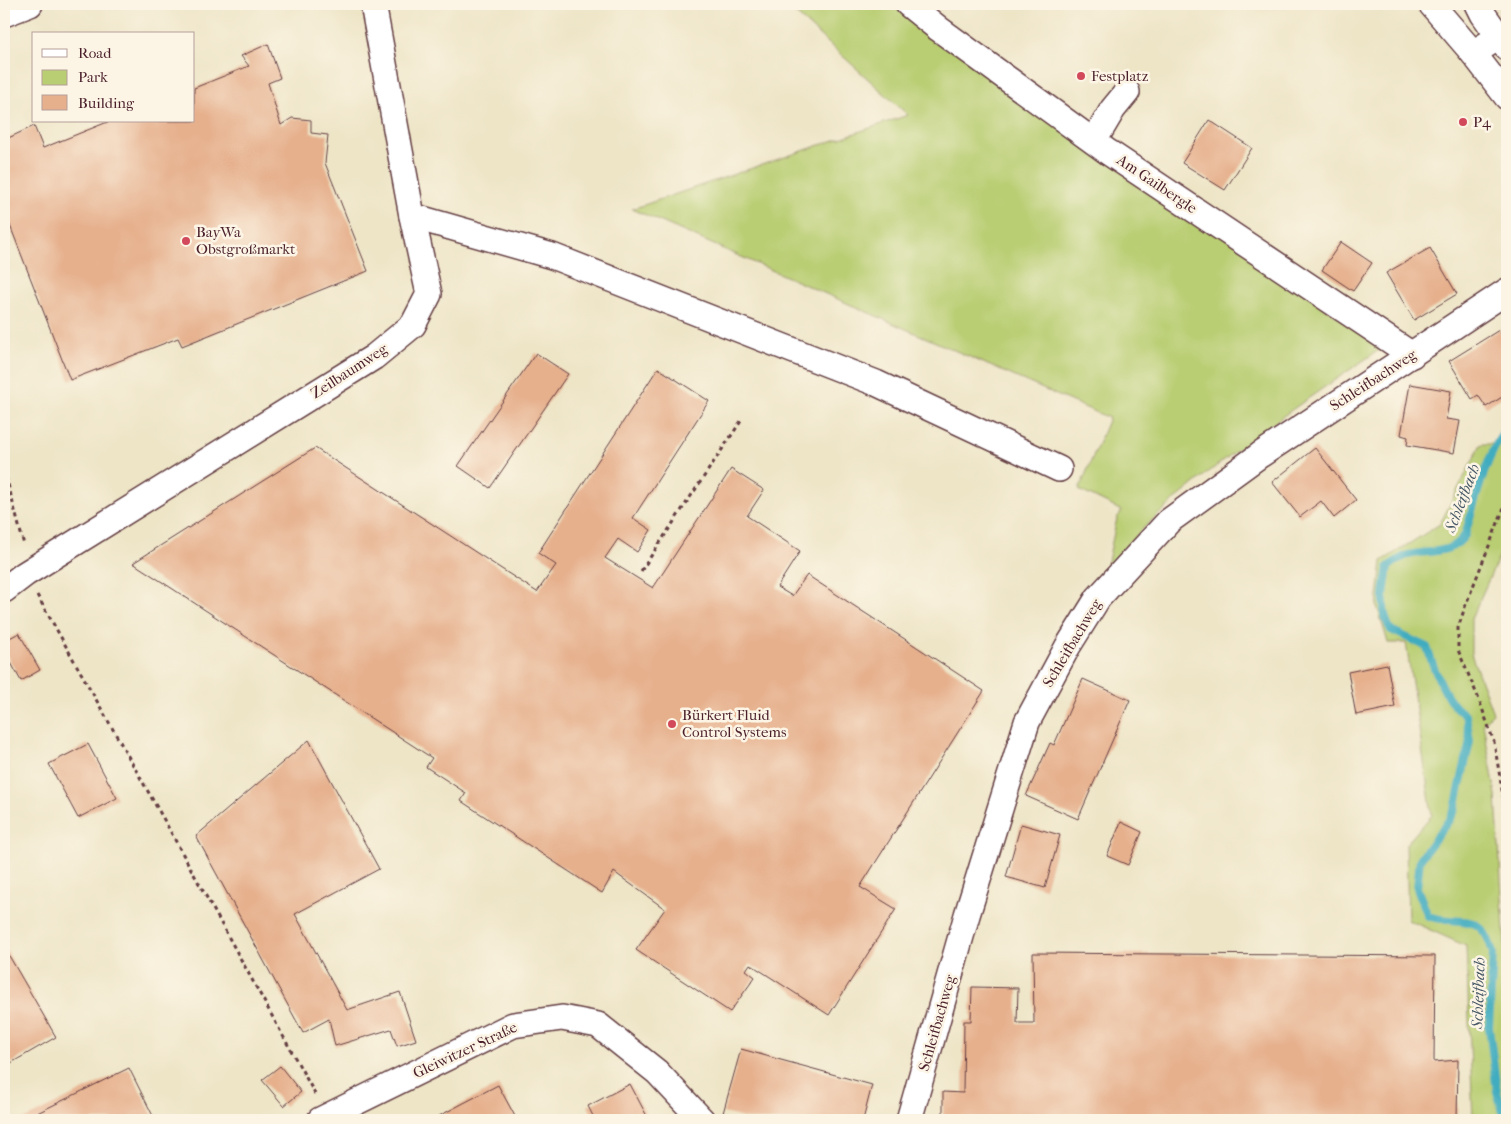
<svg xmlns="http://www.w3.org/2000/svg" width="1511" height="1124" font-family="'IM FELL French Canon',serif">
	<rect width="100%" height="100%" fill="#fcf5e5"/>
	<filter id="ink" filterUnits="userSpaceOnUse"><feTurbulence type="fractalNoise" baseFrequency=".02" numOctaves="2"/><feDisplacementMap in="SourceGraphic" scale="10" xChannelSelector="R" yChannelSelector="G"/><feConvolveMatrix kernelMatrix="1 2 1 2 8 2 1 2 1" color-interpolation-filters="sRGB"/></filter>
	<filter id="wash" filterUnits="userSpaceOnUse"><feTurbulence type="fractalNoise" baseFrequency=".0096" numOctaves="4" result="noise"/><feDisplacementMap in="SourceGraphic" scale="20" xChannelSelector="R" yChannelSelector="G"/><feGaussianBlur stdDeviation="1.12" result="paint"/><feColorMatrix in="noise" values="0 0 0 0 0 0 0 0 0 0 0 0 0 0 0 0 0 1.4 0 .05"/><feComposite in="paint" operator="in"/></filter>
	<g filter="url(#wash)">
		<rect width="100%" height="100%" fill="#eee5c7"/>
		<g fill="#b9ce73" stroke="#82764f">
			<path d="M 785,4 L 898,4 L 1382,348 C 1302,402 1221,457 1150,522 C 1135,536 1121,552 1107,566 L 1117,518 L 1122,511 L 1079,490 L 1109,418 L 632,209 L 908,115 Z"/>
			<polygon points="1481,444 1507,444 1507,539 1471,619 1471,654 1493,713 1483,723 1496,795 1507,983 1507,1120 1473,1120 1466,946 1408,920 1406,844 1432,815 1406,643 1388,643 1377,606 1382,561 1440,524"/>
		</g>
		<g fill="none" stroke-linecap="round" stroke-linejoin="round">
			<path stroke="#40acbf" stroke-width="8" d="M 1506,1120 L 1497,1092 L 1489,1027 L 1493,953 C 1481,908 1461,927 1428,916 L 1417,888 L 1420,859 L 1449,820 L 1455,809 L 1470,741 L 1466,715 C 1447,706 1433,667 1427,647 L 1391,630 C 1379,611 1385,588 1388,567 C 1394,563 1401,557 1408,555 C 1429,550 1452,555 1465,535 C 1476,498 1485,459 1507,426"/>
		</g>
		<g id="blocks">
			<g fill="#e6b08d">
				<polygon points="268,44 280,78 268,83 281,125 292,118 311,120 311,133 328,135 325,163 368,271 182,346 178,338 70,380 4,210 4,140 34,126 43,148 110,121 194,121 194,88 249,66 241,56"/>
				<polygon points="1209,120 1252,148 1225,190 1182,163"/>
				<polygon points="1341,242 1372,263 1353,291 1322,270"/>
				<polygon points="1430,248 1457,294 1414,320 1386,273"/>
				<polygon points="1499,330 1507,344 1507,394 1486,407 1478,395 1472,399 1449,361"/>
				<polygon points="536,353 568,374 490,488 458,466"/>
				<polygon points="658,368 709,401 633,518 651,530 637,552 618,539 605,558 653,588 731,469 764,490 747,516 800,551 777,587 792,596 807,575 984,691 860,887 896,909 829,1015 750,964 746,970 755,977 730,1012 636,950 665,909 614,872 602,893 461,801 466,793 426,767 432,758 133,563 315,448 537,592 556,565 538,553"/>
				<polygon points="1410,384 1451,391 1446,419 1460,421 1454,453 1407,445 1408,437 1401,435"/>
				<polygon points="1315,448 1356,500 1334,518 1321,501 1300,517 1272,482"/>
				<polygon points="19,633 40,670 21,681 4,650 4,641"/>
				<polygon points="1387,664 1395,707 1356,715 1348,672"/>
				<polygon points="1083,679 1130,700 1078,819 1026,796 1050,743 1054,745"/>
				<polygon points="309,740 379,869 295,914 347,1010 400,992 416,1040 397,1046 391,1029 335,1046 329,1019 303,1033 196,836"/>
				<polygon points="88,744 117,798 78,818 49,764"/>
				<polygon points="1121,822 1142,832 1128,865 1107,856"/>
				<polygon points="1021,824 1060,835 1045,888 1006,877"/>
				<polygon points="4,947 56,1037 4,1067"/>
				<polygon points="1033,953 1435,956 1434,1062 1458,1060 1457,1120 943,1120 943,1092 963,1093 964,1021 971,1021 972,987 1018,988 1017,1023 1034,1023"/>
				<polygon points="741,1049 872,1085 863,1120 751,1120 723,1113"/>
				<polygon points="280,1066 301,1092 284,1106 262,1080"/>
				<polygon points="129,1068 155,1120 23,1120"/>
				<polygon points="630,1084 649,1120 595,1120 588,1106"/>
				<polygon points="498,1085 517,1120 442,1120 439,1116"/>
			</g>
		</g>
	</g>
	<g filter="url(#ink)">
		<use href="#blocks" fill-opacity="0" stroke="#633d42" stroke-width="1"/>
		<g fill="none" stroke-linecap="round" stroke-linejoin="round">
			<defs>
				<g id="minor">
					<polyline points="908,4 939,29 1108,152 1412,355"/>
					<polyline points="1431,4 1473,53"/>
					<polyline points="1478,4 1483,14 1507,48"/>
					<polyline points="4,14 30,4"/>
					<polyline points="1499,37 1473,53 1507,97"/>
					<polyline points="1094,141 1113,109 1127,92"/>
					<polyline points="412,216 552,256 876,383 1059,469"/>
					<polyline points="4,590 25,574 374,357 413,325 429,294 412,216 373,4"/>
					<polyline points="320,1120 513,1025 562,1018 598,1025 657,1072 702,1120"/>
					<polyline points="909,1120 967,915 1027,722 1068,646 1098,598 1169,521 1260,455 1507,291"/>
				</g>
			</defs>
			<use href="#minor" stroke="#633d42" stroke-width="28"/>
			<g stroke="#633d42" stroke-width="3" stroke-dasharray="4 4" stroke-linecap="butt">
				<polyline points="4,469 24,545"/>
				<polyline points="1507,500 1465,607 1458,628 1458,650 1478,697 1494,742 1507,819"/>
				<polyline points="641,571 743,418"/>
				<polyline points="37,595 163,818 315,1094"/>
			</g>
			<use href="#minor" stroke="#fff" stroke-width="25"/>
		</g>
	</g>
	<g fill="#d1495b" stroke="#fcf5e5" stroke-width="2">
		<circle cx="1081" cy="76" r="5"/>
		<circle cx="1463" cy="122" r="5"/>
		<circle cx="186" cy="241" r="5"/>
		<circle cx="672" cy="724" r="5"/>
	</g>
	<g text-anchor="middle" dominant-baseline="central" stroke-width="5" stroke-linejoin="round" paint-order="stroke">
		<g font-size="15" fill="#4a1f2b" stroke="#fcf5e5" text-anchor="start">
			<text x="1091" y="76">Festplatz</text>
			<text x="1473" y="122">P4</text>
			<text x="196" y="232">BayWa<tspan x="196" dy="17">Obstgroßmarkt</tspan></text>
			<text x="682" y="715">Bürkert Fluid<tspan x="682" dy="17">Control Systems</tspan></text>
		</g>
		<g font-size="15" fill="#4a1f2b" stroke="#fcf5e5">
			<text transform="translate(1157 184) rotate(34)">Am Gailbergle</text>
			<text transform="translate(349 371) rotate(-33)">Zeilbaumweg</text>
			<text transform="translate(1373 380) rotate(-33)">Schleifbachweg</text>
			<text transform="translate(1072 643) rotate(-59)">Schleifbachweg</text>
			<text transform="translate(937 1023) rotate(-74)">Schleifbachweg</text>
			<text transform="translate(465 1050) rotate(-25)">Gleiwitzer Straße</text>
		</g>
		<g font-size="16" font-style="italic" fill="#465766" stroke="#fcf5e5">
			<text transform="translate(1462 498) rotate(-69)">Schleifbach</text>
			<text transform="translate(1478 993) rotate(-88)">Schleifbach</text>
		</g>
	</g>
	<rect width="1511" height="1124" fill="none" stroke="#fcf5e5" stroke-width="20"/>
	<rect x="32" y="32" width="162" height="90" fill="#fcf5e5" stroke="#b59f9b"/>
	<rect x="42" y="49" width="25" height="8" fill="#ffffff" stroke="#b59f9b"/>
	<text x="78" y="58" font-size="15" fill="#4a1f2b">Road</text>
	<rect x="42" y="70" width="25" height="15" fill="#b9ce73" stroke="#b59f9b"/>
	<text x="78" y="82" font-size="15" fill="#4a1f2b">Park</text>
	<rect x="42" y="95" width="25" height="15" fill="#e6b08d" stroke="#b59f9b"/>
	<text x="78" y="108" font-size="15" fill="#4a1f2b">Building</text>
</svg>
